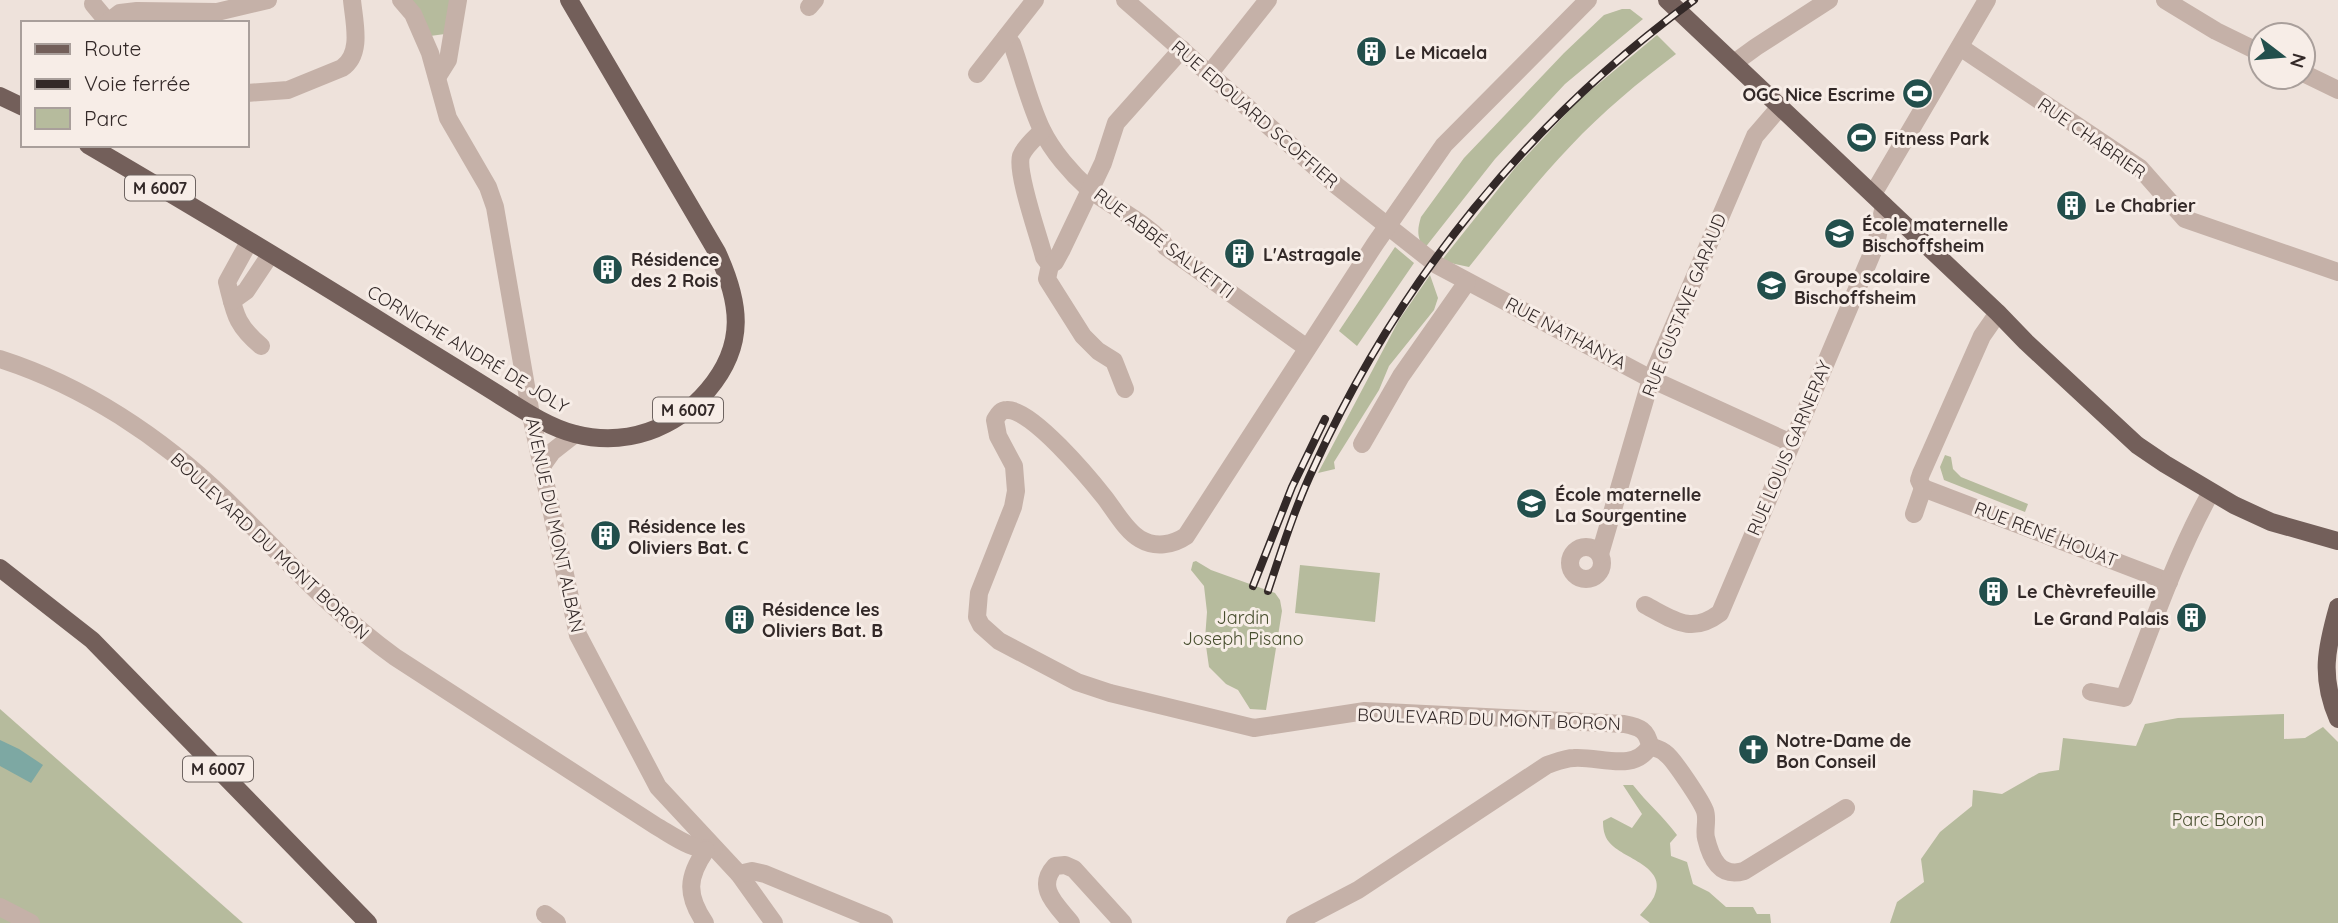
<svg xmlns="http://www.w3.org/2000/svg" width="2338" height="923" font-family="Quicksand,sans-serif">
	<rect width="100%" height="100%" fill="#eee2db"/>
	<g fill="#b6bb9d">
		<polygon points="409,0 450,0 445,34 430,36"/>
		<path d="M 1622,9 L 1630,9 L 1643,19 L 1565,84 L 1495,159 L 1424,249 C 1417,237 1417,230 1421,217 L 1464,158 L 1564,53 L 1604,15 Z"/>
		<path d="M 1657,35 L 1676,54 C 1658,68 1639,82 1621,98 C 1563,147 1516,208 1469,267 L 1441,261 L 1515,168 L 1579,100 Z"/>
		<polygon points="1395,247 1414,263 1357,346 1339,331"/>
		<polygon points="1430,275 1438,298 1434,310 1389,366 1379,390 1334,462 1335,469 1318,473 1399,320"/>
		<polygon points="1945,455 1951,457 1953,469 1961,477 2028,504 2025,512 1944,480 1940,467"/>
		<polygon points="1196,561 1211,570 1275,593 1280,600 1282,611 1266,710 1250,709 1238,690 1226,684 1209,667 1205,639 1207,612 1204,586 1191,570 1193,562"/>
		<polygon points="1300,565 1380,573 1375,622 1295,613"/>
		<polygon points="0,709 243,923 0,923"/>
		<polygon points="2284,714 2284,739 2305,738 2323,727 2338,742 2338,923 1890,923 1897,902 1924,882 1921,859 1940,832 1972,806 1973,790 2002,794 2039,773 2059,770 2063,738 2136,746 2145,724 2178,718"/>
		<path d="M 1623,785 L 1633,785 C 1647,803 1664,817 1677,835 L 1670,843 L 1671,856 L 1687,862 L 1693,884 L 1709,892 L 1726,907 L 1753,907 L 1757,914 L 1770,914 L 1771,923 L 1650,923 L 1640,915 C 1645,909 1651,903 1654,897 C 1669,866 1622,859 1609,842 C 1604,836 1603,828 1603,821 L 1611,817 L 1632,828 L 1642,814 Z"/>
	</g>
	<polygon fill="#7da8a3" points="0,740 19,749 43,765 31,783 0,766"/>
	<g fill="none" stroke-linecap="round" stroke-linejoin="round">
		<g stroke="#c5b1a8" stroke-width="18">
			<polyline points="401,0 413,14 430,53 448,118 488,187 495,207 531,415 578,635 658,787 739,874 774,923"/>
			<polyline points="1125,0 1337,186 1437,265 1651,379 1791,443"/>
			<polyline points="2165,0 2216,31 2261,53"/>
			<polyline points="93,4 108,22"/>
			<polyline points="809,7 815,0"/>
			<polyline points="107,23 120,13 137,11 217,12 268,0"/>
			<path d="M 1006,37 L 1012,44 C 1022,72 1029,103 1042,130 C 1052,151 1072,174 1089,189 C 1109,205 1154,227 1166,247 L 1307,348"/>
			<polyline points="1960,47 2140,168 2185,219 2338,272"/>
			<polyline points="1734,63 1756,47 1829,0"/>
			<polyline points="1210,73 1268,0"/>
			<polyline points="2303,73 2338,90"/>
			<polyline points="977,74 1035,0"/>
			<polyline points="438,76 448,60 458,0"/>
			<path d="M 247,93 L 288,90 L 342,68 C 363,54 354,22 352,0"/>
			<path d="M 1042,131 C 1035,138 1025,146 1021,156 C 1016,173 1039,237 1044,257 L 1050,265 L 1047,279 L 1083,336 L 1098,351 L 1114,361 L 1125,389"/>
			<polyline points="1873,194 1987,0"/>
			<path d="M 249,242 L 227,282 C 235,313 235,324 261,346"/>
			<polyline points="1050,265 1055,262 1061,251 1103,163 1116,123 1182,49"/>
			<polyline points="232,301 246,291 270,255"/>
			<path d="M 0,359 C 84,386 161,437 224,498 C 280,553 331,611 395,657 L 656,826 C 672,835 695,853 714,848"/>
			<polyline points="1362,444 1401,376 1467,282"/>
			<polyline points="542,466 552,452 575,434"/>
			<polyline points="1923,488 2169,582"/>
			<polyline points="1923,488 1919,480 1921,474 1982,336 1998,313"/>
			<polyline points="1914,514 1923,488"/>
			<circle cx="1586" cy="563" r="16"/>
			<polyline points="1600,554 1651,379 1755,136 1780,107"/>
			<path d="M 1645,605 C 1674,620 1691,635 1720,613 L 1876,244 L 1884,205"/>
			<path d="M 2091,692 L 2124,698 C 2151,629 2175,557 2211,492"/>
			<path d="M 1650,746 C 1655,748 1661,749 1665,753 C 1673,758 1702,802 1705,811 C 1708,819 1704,830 1706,838 C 1711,859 1720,878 1744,871 L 1846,808"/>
			<polyline points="739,874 752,871 765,874 884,923"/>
			<polyline points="0,907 31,923"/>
			<polyline points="545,914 557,923"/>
			<path d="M 705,923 C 686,895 687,877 706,850"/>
			<path d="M 1071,923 C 1057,905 1035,888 1055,866 L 1065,865 L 1074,869 L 1123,923"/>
			<path d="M 1295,923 L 1358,890 L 1547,765 C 1556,762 1565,758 1574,758 C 1600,756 1634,773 1650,746 C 1647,730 1640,727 1624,724 L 1365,711 L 1254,728 L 1110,693 L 1077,682 L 999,641 L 981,625 L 977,617 L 979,593 L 1013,507 L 1016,491 L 1014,466 L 998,436 L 995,420 C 998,415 1000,410 1007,410 C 1031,408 1090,479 1105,498 C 1115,511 1126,531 1140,539 C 1155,548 1173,545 1186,536 L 1375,244 L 1444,145 L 1588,0"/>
		</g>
		<g stroke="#735f5a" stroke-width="18">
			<polyline points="1667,0 1998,313 2026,342 2137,445 2165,464 2234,505 2271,522 2338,541"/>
			<polyline points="0,96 23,107"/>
			<path d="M 88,145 C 194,207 301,271 406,337 C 436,356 466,374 496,393 C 520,408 547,427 575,434 C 626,447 675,429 708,390 C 747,344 740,302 717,252 L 569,0"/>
			<polyline points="0,568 92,640 368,923"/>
			<path d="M 2338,607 C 2326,649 2320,677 2338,719"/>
		</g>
		<defs>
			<g id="rail">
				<polyline points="1253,586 1292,487 1325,419"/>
				<path d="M 1268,591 C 1282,549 1295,507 1314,467 C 1398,282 1529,120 1694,0"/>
			</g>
		</defs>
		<use href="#rail" stroke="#332928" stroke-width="8"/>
		<use href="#rail" stroke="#f7ede7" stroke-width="5" stroke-dasharray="16" stroke-linecap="butt"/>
	</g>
	<defs>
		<symbol id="building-disc" viewBox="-11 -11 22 22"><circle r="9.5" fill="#224f4c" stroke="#f7ede7"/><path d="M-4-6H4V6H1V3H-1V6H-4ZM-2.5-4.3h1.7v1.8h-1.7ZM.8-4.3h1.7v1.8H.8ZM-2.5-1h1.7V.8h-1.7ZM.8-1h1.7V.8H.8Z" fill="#fff"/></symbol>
		<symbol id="stadium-disc" viewBox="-11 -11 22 22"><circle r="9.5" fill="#224f4c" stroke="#f7ede7"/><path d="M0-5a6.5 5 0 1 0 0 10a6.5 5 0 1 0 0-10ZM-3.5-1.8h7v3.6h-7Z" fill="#fff"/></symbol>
		<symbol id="school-disc" viewBox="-11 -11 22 22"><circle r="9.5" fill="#224f4c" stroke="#f7ede7"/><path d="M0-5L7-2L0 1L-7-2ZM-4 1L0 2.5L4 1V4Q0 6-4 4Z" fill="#fff"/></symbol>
		<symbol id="church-disc" viewBox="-11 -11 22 22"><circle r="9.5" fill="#224f4c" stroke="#f7ede7"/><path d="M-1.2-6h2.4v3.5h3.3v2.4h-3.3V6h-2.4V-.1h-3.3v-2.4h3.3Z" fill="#fff"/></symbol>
	</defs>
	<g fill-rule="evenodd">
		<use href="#building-disc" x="1354" y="34" width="35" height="35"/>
		<use href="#stadium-disc" x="1900" y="76" width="35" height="35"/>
		<use href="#stadium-disc" x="1844" y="120" width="35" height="35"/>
		<use href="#building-disc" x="2054" y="188" width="35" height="35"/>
		<use href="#school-disc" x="1822" y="216" width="35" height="35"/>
		<use href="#building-disc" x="1222" y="236" width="35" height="35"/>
		<use href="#building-disc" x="590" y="252" width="35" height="35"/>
		<use href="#school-disc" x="1754" y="268" width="35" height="35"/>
		<use href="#school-disc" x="1514" y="486" width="35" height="35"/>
		<use href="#building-disc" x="588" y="518" width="35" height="35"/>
		<use href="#building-disc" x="1976" y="574" width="35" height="35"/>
		<use href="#building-disc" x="2174" y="600" width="35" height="35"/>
		<use href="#building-disc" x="722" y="602" width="35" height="35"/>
		<use href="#church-disc" x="1736" y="732" width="35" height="35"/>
	</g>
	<g text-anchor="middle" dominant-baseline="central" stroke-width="6" stroke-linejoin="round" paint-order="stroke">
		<g fill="#f7ede7" stroke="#6e6461" stroke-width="2">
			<rect x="125" y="175.5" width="70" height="25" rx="5"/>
			<rect x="653" y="397.5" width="70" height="25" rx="5"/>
			<rect x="183" y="756.5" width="70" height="25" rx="5"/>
		</g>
		<g font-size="16" font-weight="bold" fill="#332928">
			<text x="160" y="188">M 6007</text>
			<text x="688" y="410">M 6007</text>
			<text x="218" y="769">M 6007</text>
		</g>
		<g font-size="18" font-weight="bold" fill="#332928" stroke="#f7ede7" text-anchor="start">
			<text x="1395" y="52">Le Micaela</text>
			<text x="1895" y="94" text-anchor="end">OGC Nice Escrime</text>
			<text x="1884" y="138">Fitness Park</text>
			<text x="2095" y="205">Le Chabrier</text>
			<text x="1862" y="224">École maternelle<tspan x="1862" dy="21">Bischoffsheim</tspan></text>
			<text x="1263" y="254">L'Astragale</text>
			<text x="631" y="259">Résidence<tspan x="631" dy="21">des 2 Rois</tspan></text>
			<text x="1794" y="276">Groupe scolaire<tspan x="1794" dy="21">Bischoffsheim</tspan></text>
			<text x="1555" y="494">École maternelle<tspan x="1555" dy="21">La Sourgentine</tspan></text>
			<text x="628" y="526">Résidence les<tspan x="628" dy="21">Oliviers Bat. C</tspan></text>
			<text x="2017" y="591">Le Chèvrefeuille</text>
			<text x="762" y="609">Résidence les<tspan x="762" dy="21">Oliviers Bat. B</tspan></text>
			<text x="2169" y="618" text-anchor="end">Le Grand Palais</text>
			<text x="1776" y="740">Notre-Dame de<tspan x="1776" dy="21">Bon Conseil</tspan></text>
		</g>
		<g font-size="18" fill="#332928" stroke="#f7ede7">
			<text transform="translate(1255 114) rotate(41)">RUE EDOUARD SCOFFIER</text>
			<text transform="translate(2092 138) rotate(35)">RUE CHABRIER</text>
			<text transform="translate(1164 243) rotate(37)">RUE ABBÉ SALVETTI</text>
			<text transform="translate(1684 305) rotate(-68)">RUE GUSTAVE GARAUD</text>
			<text transform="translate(1566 333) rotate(28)">RUE NATHANYA</text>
			<text transform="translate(468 349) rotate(31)">CORNICHE ANDRÉ DE JOLY</text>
			<text transform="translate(1789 448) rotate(-67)">RUE LOUIS GARNERAY</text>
			<text transform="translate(555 525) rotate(78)">AVENUE DU MONT ALBAN</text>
			<text transform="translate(2046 534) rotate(21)">RUE RENÉ HOUAT</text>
			<text transform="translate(270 546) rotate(43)">BOULEVARD DU MONT BORON</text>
			<text transform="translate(1489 719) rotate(2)">BOULEVARD DU MONT BORON</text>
		</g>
		<g font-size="18" fill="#474e2e" stroke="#f7ede7">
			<text x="1243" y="617">Jardin<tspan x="1243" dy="21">Joseph Pisano</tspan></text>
			<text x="2218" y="819">Parc Boron</text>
		</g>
	</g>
	<rect x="21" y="21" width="228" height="126" fill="#f7ede7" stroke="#a99f9b" stroke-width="2"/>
	<rect x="35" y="44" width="35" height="10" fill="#735f5a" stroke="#a99f9b" stroke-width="2"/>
	<text x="84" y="56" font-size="21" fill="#332928">Route</text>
	<rect x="35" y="79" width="35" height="10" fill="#332928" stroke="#a99f9b" stroke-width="2"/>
	<text x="84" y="91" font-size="21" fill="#332928">Voie ferrée</text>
	<rect x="35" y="108" width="35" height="21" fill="#b6bb9d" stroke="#a99f9b" stroke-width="2"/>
	<text x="84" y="126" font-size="21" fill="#332928">Parc</text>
	<g transform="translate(2282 56) rotate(106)"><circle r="33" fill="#f7ede7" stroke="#a99f9b" stroke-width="2"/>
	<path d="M0-5L12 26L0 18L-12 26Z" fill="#224f4c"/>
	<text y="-10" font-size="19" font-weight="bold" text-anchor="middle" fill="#332928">N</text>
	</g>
</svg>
